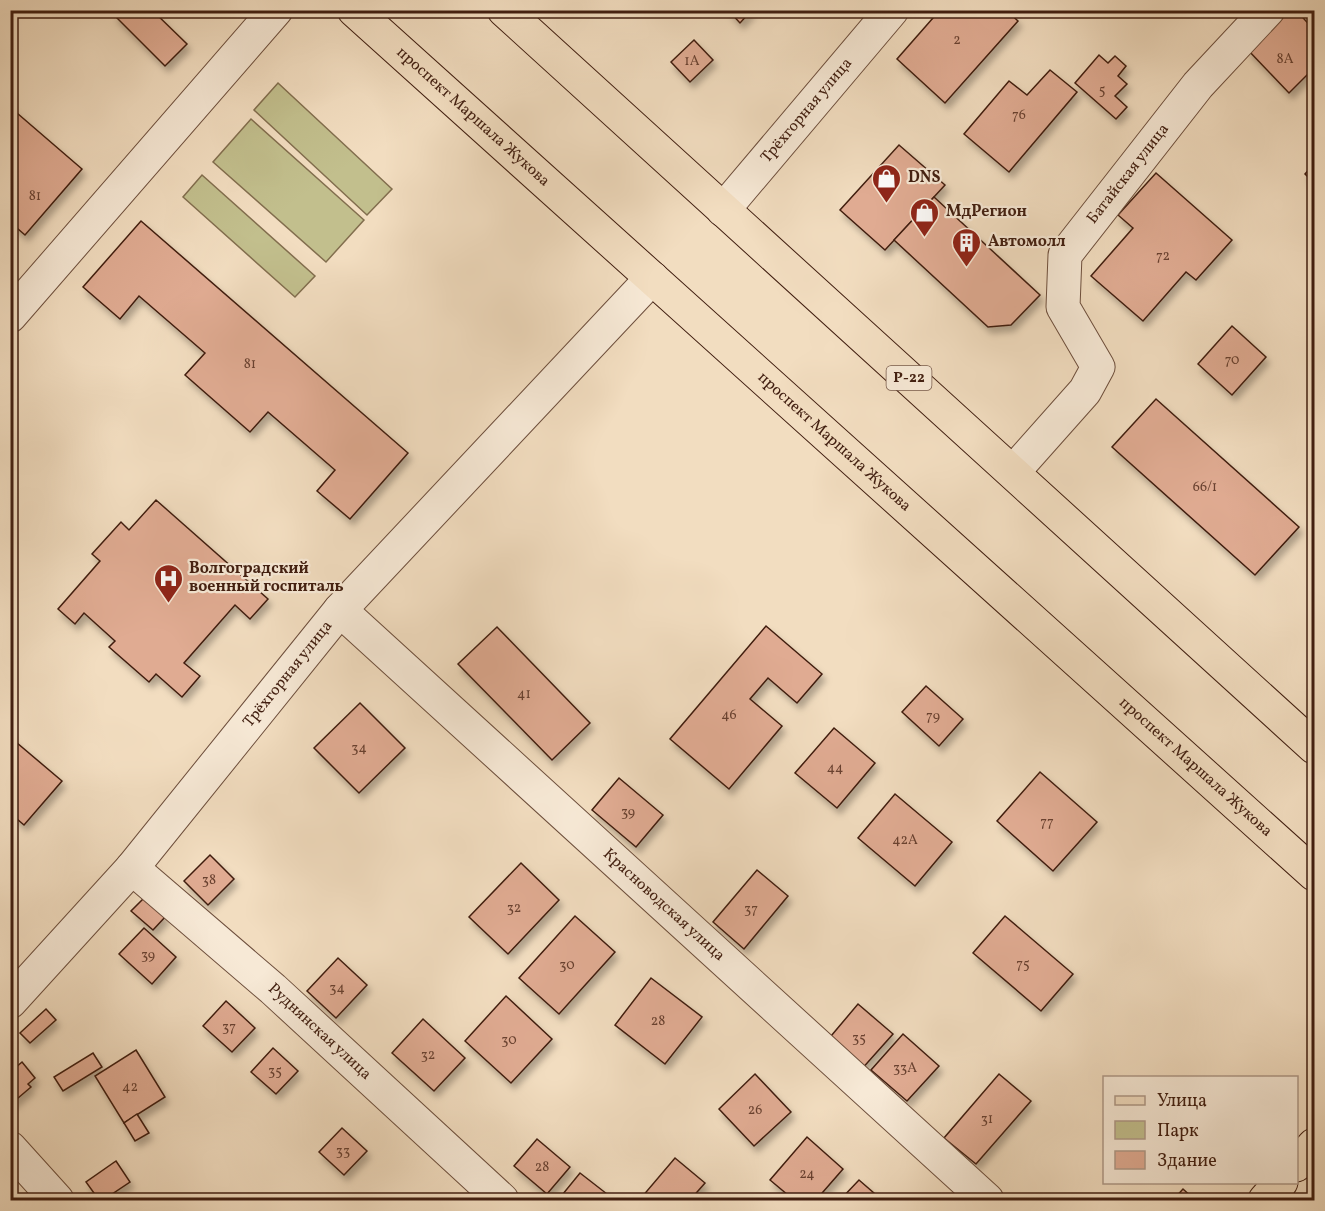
<svg xmlns="http://www.w3.org/2000/svg" width="1325" height="1211" font-family="Vollkorn,serif">
	<defs>
		<filter id="shadow"><feDropShadow dx="3.5" dy="6" stdDeviation="3" flood-color="#0004"/></filter>
	</defs>
	<rect width="100%" height="100%" fill="#f2ddc0"/>
	<filter id="stains"><feTurbulence type="fractalNoise" baseFrequency=".00333" numOctaves="4"/><feColorMatrix values="0 0 0 0 .2 0 0 0 0 .09 0 0 0 0 .02 0 0 0 .5 -.17"/></filter>
	<radialGradient id="worn" r=".72"><stop offset=".6" stop-color="#630" stop-opacity="0"/><stop offset="1" stop-color="#630" stop-opacity=".3"/></radialGradient>
	<g fill="#c2bf8d" stroke="#826e4e" stroke-width="1.5">
		<polygon points="278,83 392,189 367,215 254,110"/>
		<polygon points="251,119 364,220 326,262 213,162"/>
		<polygon points="202,175 315,276 295,297 183,197"/>
	</g>
	<g fill="#e0ab92" stroke="#411e10" stroke-width="1.5" filter="url(#shadow)">
		<polygon points="118,10 152,10 187,44 165,66 114,15"/>
		<polygon points="728,10 752,10 740,23"/>
		<polygon points="940,10 1006,10 1018,21 945,103 897,59"/>
		<polygon points="1288,10 1296,10 1314,30 1314,68 1289,93 1247,49"/>
		<polygon points="694,40 713,60 690,82 671,62"/>
		<polygon points="1099,55 1108,63 1115,56 1126,66 1118,76 1127,84 1115,96 1127,107 1116,119 1075,83"/>
		<polygon points="1050,70 1077,92 1009,172 964,134 1009,81 1027,95"/>
		<polygon points="10,107 82,169 25,235 10,222"/>
		<polygon points="899,145 945,185 885,250 840,210"/>
		<polygon points="1314,164 1314,183 1305,174"/>
		<polygon points="1156,173 1232,240 1196,280 1186,272 1143,321 1091,276 1133,228 1118,215"/>
		<polygon points="934,197 1040,295 1011,325 988,327 894,240"/>
		<polygon points="141,221 408,453 350,519 317,491 335,470 268,412 250,432 185,375 205,353 139,296 120,319 83,287"/>
		<polygon points="1232,326 1266,357 1232,395 1198,364"/>
		<polygon points="1156,399 1299,527 1255,575 1112,447"/>
		<polygon points="156,500 268,599 250,619 235,605 184,663 200,676 182,697 156,674 149,682 109,647 115,641 84,613 75,624 58,609 100,561 92,554 121,522 129,530"/>
		<polygon points="766,626 822,674 797,703 768,678 750,699 782,726 729,789 670,739"/>
		<polygon points="497,627 590,723 552,760 458,664"/>
		<polygon points="926,686 963,719 939,746 902,712"/>
		<polygon points="360,703 405,748 359,793 314,748"/>
		<polygon points="834,728 875,763 837,808 795,773"/>
		<polygon points="10,737 62,781 24,825 10,813"/>
		<polygon points="1040,772 1097,822 1053,871 997,821"/>
		<polygon points="619,778 663,815 636,847 592,810"/>
		<polygon points="895,794 952,842 915,886 858,838"/>
		<polygon points="210,855 234,879 208,905 184,881"/>
		<polygon points="521,863 559,900 508,954 469,917"/>
		<polygon points="757,870 788,896 744,949 713,922"/>
		<polygon points="145,897 166,916 153,930 131,911"/>
		<polygon points="575,916 615,952 559,1014 519,978"/>
		<polygon points="1005,916 1073,974 1041,1011 973,953"/>
		<polygon points="144,928 176,957 152,984 119,954"/>
		<polygon points="338,958 367,985 336,1018 307,991"/>
		<polygon points="651,978 702,1017 665,1064 615,1025"/>
		<polygon points="506,996 552,1039 511,1083 465,1041"/>
		<polygon points="226,1001 255,1028 232,1052 203,1026"/>
		<polygon points="858,1004 893,1034 860,1071 826,1042"/>
		<polygon points="46,1009 56,1020 30,1043 20,1033"/>
		<polygon points="423,1019 465,1058 434,1091 392,1053"/>
		<polygon points="903,1034 939,1066 907,1101 871,1070"/>
		<polygon points="273,1048 298,1071 276,1094 251,1072"/>
		<polygon points="136,1050 165,1097 124,1123 95,1076"/>
		<polygon points="93,1053 102,1067 63,1091 54,1077"/>
		<polygon points="22,1062 35,1078 28,1084 31,1087 11,1104 10,1064 15,1068"/>
		<polygon points="755,1074 791,1112 754,1146 719,1109"/>
		<polygon points="999,1074 1031,1101 976,1164 944,1138"/>
		<polygon points="137,1114 149,1133 135,1141 124,1123"/>
		<polygon points="342,1128 367,1151 344,1175 319,1152"/>
		<polygon points="807,1137 843,1169 816,1200 794,1200 770,1180"/>
		<polygon points="537,1139 570,1167 547,1194 514,1166"/>
		<polygon points="675,1158 705,1183 690,1200 644,1200 641,1198"/>
		<polygon points="116,1161 130,1182 103,1200 99,1200 86,1182"/>
		<polygon points="580,1173 607,1194 602,1200 558,1200"/>
		<polygon points="859,1180 882,1200 840,1200"/>
		<polygon points="1183,1189 1195,1200 1173,1200"/>
	</g>
	<g fill="none" stroke-linecap="round" stroke-linejoin="round">
		<defs>
			<g id="minor">
				<path id="s1" d="M 723,210 L 892,10"/>
				<polyline points="10,316 276,10"/>
				<path id="s2" d="M 1013,472 L 1085,391 L 1098,367 L 1063,307 L 1065,255 L 1198,85 L 1268,10"/>
				<path id="s3" d="M 340,610 L 987,1200"/>
				<path id="s4" d="M 132,868 L 273,989 L 502,1200"/>
				<path id="s5" d="M 10,1002 L 132,868 L 340,610 L 652,278"/>
				<polyline points="10,1148 57,1200"/>
			</g>
			<g id="major">
				<polyline points="1296,1165 1314,1145"/>
				<polyline points="1265,1200 1281,1182"/>
			</g>
			<g id="highway">
				<path id="s6" d="M 354,10 L 1314,874"/>
				<polyline points="504,10 1314,747"/>
			</g>
		</defs>
		<use href="#minor" stroke="#6d4e3c" stroke-width="35"/>
		<use href="#major" stroke="#411e10" stroke-width="35"/>
		<use href="#highway" stroke="#411e10" stroke-width="35"/>
		<use href="#minor" stroke="#f7e9d6" stroke-width="33"/>
		<use href="#major" stroke="#f2ddc0" stroke-width="33"/>
		<use href="#highway" stroke="#f2ddc0" stroke-width="33"/>
	</g>
	<defs>
		<symbol id="shop-pin" viewBox="-11 -11 22 30"><path d="M0 17L-7.5 6A9.5 9.5 0 1 1 7.5 6Z" fill="#8f2418" stroke="#f7e9d6"/><path d="M-5-2.5h2.3a2.7 3.5 0 0 1 5.4 0H5L5.5 6h-11ZM-1.5-2.5h3a1.5 2.3 0 0 0-3 0Z" fill="#fff"/></symbol>
		<symbol id="building-pin" viewBox="-11 -11 22 30"><path d="M0 17L-7.5 6A9.5 9.5 0 1 1 7.5 6Z" fill="#8f2418" stroke="#f7e9d6"/><path d="M-4-6H4V6H1V3H-1V6H-4ZM-2.5-4.3h1.7v1.8h-1.7ZM.8-4.3h1.7v1.8H.8ZM-2.5-1h1.7V.8h-1.7ZM.8-1h1.7V.8H.8Z" fill="#fff"/></symbol>
		<symbol id="hospital-pin" viewBox="-11 -11 22 30"><path d="M0 17L-7.5 6A9.5 9.5 0 1 1 7.5 6Z" fill="#8f2418" stroke="#f7e9d6"/><path d="M-5-5h3v3.5h4V-5h3V5h-3V1.5h-4V5h-3Z" fill="#fff"/></symbol>
	</defs>
	<g fill-rule="evenodd">
		<use href="#shop-pin" x="870" y="162" width="33" height="45"/>
		<use href="#shop-pin" x="908" y="196" width="33" height="45"/>
		<use href="#building-pin" x="950" y="226" width="33" height="45"/>
		<use href="#hospital-pin" x="152" y="562" width="33" height="45"/>
	</g>
	<g text-anchor="middle" dominant-baseline="central" stroke-width="4.5" stroke-linejoin="round" paint-order="stroke">
		<g font-size="14" fill="#694130">
			<text x="957" y="40">2</text>
			<text x="1285" y="59">8А</text>
			<text x="692" y="61">1А</text>
			<text x="1102" y="90">5</text>
			<text x="1019" y="115">76</text>
			<text x="35" y="196">81</text>
			<text x="1163" y="256">72</text>
			<text x="1232" y="360">70</text>
			<text x="250" y="364">81</text>
			<text x="1205" y="487">66/1</text>
			<text x="524" y="694">41</text>
			<text x="729" y="715">46</text>
			<text x="933" y="716">79</text>
			<text x="359" y="748">34</text>
			<text x="835" y="768">44</text>
			<text x="628" y="812">39</text>
			<text x="1047" y="822">77</text>
			<text x="905" y="840">42А</text>
			<text x="209" y="880">38</text>
			<text x="514" y="908">32</text>
			<text x="751" y="909">37</text>
			<text x="148" y="955">39</text>
			<text x="1023" y="964">75</text>
			<text x="567" y="965">30</text>
			<text x="337" y="988">34</text>
			<text x="658" y="1021">28</text>
			<text x="229" y="1027">37</text>
			<text x="859" y="1038">35</text>
			<text x="509" y="1040">30</text>
			<text x="428" y="1055">32</text>
			<text x="905" y="1068">33А</text>
			<text x="275" y="1071">35</text>
			<text x="130" y="1087">42</text>
			<text x="755" y="1110">26</text>
			<text x="987" y="1119">31</text>
			<text x="343" y="1151">33</text>
			<text x="542" y="1167">28</text>
			<text x="807" y="1174">24</text>
		</g>
		<rect fill="#f7e9d6" stroke="#785b4b" stroke-width="1.5" x="886.5" y="366" width="45" height="24" rx="4.5"/>
		<g font-size="15" font-weight="bold" fill="#411e10">
			<text x="909" y="378">Р-22</text>
		</g>
		<g font-size="16" fill="#411e10" stroke="#f7e9d6">
			<text stroke="none"><textPath href="#s1" startOffset="130">Трёхгорная улица</textPath></text>
			<text stroke="none"><textPath href="#s6" startOffset="160">проспект Маршала Жукова</textPath></text>
			<text stroke="none"><textPath href="#s2" startOffset="360">Батайская улица</textPath></text>
			<text stroke="none"><textPath href="#s6" startOffset="646">проспект Маршала Жукова</textPath></text>
			<text stroke="none"><textPath href="#s5" startOffset="430">Трёхгорная улица</textPath></text>
			<text stroke="none"><textPath href="#s6" startOffset="1132">проспект Маршала Жукова</textPath></text>
			<text stroke="none"><textPath href="#s3" startOffset="438">Красноводская улица</textPath></text>
			<text stroke="none"><textPath href="#s4" startOffset="249">Руднянская улица</textPath></text>
		</g>
		<g font-size="16" font-weight="bold" fill="#411e10" stroke="#f7e9d6" text-anchor="start">
			<text x="908" y="178">DNS</text>
			<text x="946" y="212">МдРегион</text>
			<text x="988" y="242">Автомолл</text>
			<text x="189" y="569">Волгоградский<tspan x="189" dy="18">военный госпиталь</tspan></text>
		</g>
	</g>
	<rect width="1325" height="1211" fill="none" stroke="#f2ddc0" stroke-width="36"/>
	<rect x="12" y="12" width="1301" height="1187" fill="none" stroke="#411e10" stroke-width="3"/>
	<rect x="18" y="18" width="1289" height="1175" fill="none" stroke="#411e10" stroke-width="1.5"/>
	<rect x="1103" y="1076" width="195" height="108" fill="#f7e9d6" stroke="#ae9887" stroke-width="1.5"/>
	<rect x="1115" y="1096" width="30" height="9" fill="#f2ddc0" stroke="#ae9887" stroke-width="1.5"/>
	<text x="1157" y="1106" font-size="18" fill="#411e10">Улица</text>
	<rect x="1115" y="1121" width="30" height="18" fill="#c2bf8d" stroke="#ae9887" stroke-width="1.5"/>
	<text x="1157" y="1136" font-size="18" fill="#411e10">Парк</text>
	<rect x="1115" y="1151" width="30" height="18" fill="#e0ab92" stroke="#ae9887" stroke-width="1.5"/>
	<text x="1157" y="1166" font-size="18" fill="#411e10">Здание</text>
	<rect width="100%" height="100%" filter="url(#stains)"/>
	<rect width="100%" height="100%" fill="url(#worn)"/>
</svg>
